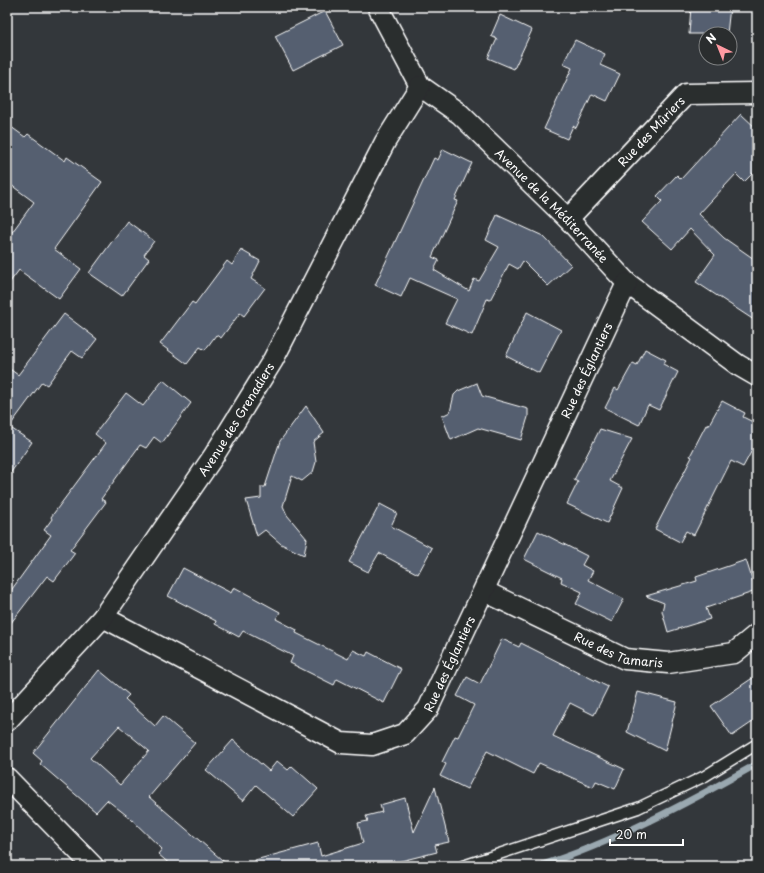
<svg xmlns="http://www.w3.org/2000/svg" width="764" height="873" font-family="'Playpen Sans',sans-serif">
	<rect width="100%" height="100%" fill="#33373b"/>
	<filter id="ink" filterUnits="userSpaceOnUse"><feTurbulence type="fractalNoise" baseFrequency=".025" numOctaves="2"/><feDisplacementMap in="SourceGraphic" scale="8" xChannelSelector="R" yChannelSelector="G"/><feConvolveMatrix kernelMatrix="1 2 1 2 8 2 1 2 1" color-interpolation-filters="sRGB"/></filter>
	<g filter="url(#ink)">
		<g fill="none" stroke-linecap="round" stroke-linejoin="round">
			<path stroke="#9aa8b0" stroke-width="7" d="M 539,866 C 613,843 689,802 757,764"/>
		</g>
		<g fill="#555f70" stroke="#fff" fill-rule="evenodd">
			<polygon points="691,7 730,7 727,34 689,34"/>
			<polygon points="325,11 343,45 293,70 275,36"/>
			<polygon points="500,15 532,30 514,69 488,58 497,39 491,36"/>
			<polygon points="575,40 605,54 600,65 620,74 607,101 592,94 576,128 573,126 567,139 544,129 572,68 563,64"/>
			<polygon points="741,114 757,129 757,169 744,182 736,174 699,214 724,238 757,261 757,322 696,282 715,255 690,229 672,249 642,222 662,201 657,196 677,175 681,179"/>
			<polygon points="7,124 25,137 28,134 65,161 67,157 102,182 54,249 81,269 59,299 19,270 7,286 7,239 34,202 7,182"/>
			<polygon points="443,149 472,163 455,200 458,201 432,257 439,260 434,270 469,291 474,279 479,281 499,247 486,240 497,215 543,236 571,265 548,286 523,261 518,269 509,264 490,300 487,299 472,335 445,323 457,299 410,278 401,297 375,285 434,158 438,160"/>
			<polygon points="127,221 154,241 144,255 149,259 122,296 89,273"/>
			<polygon points="241,250 260,261 251,279 265,288 244,316 240,313 221,338 216,335 205,350 200,347 187,364 160,344 192,302 195,304 227,261 232,265"/>
			<polygon points="527,312 561,330 539,373 506,356"/>
			<polygon points="64,314 97,339 82,358 72,351 47,385 42,382 9,427 32,442 7,478 7,367 18,375"/>
			<polygon points="645,349 666,360 663,364 678,372 659,410 648,405 639,425 605,408 615,388 618,390 633,363 637,365"/>
			<polygon points="163,380 191,403 162,443 154,437 146,448 140,445 101,499 106,502 70,550 75,553 54,581 47,576 7,628 7,596 51,535 44,530 52,519 51,517 106,443 95,434 126,393 143,406"/>
			<polygon points="477,383 482,396 528,409 528,417 521,440 478,428 451,440 442,416 450,412 454,395 458,391"/>
			<polygon points="722,401 745,413 743,417 757,424 757,441 743,467 731,461 694,535 686,531 680,542 655,529 692,457 690,456 706,425 708,426"/>
			<polygon points="306,406 324,433 313,442 316,462 313,472 302,481 292,476 283,506 287,515 307,539 304,555 281,544 265,530 257,536 246,500 261,498 261,487 265,487 280,441"/>
			<polygon points="600,429 632,439 610,481 623,488 607,523 567,504 578,482 574,480"/>
			<polygon points="380,504 397,513 391,526 432,548 418,574 379,553 368,572 349,562"/>
			<polygon points="538,531 587,556 582,565 593,571 588,580 624,599 612,622 576,604 582,592 561,582 562,578 524,559"/>
			<polygon points="746,560 756,591 706,608 710,619 668,632 662,611 664,603 646,596 697,581 696,577"/>
			<polygon points="183,568 231,593 234,587 280,612 276,619 297,630 296,633 348,659 353,650 366,656 368,652 401,669 384,703 337,679 334,685 290,663 293,656 243,631 239,637 215,624 216,621 168,596"/>
			<polygon points="502,639 519,647 521,643 608,687 594,715 570,703 553,736 624,769 615,789 596,781 593,787 539,763 533,774 487,751 467,789 440,776 446,764 442,762 455,736 458,737 474,705 457,696 467,677 480,684"/>
			<path d="M 99,670 L 129,695 L 125,699 L 155,726 L 163,716 L 195,743 L 149,797 L 229,866 L 172,866 L 158,854 L 162,849 L 130,818 L 107,800 L 96,812 L 40,764 L 42,761 L 33,753 ZM 119,726 L 149,751 L 120,785 L 90,758 Z"/>
			<polygon points="757,675 757,719 732,736 711,706"/>
			<polygon points="638,692 677,702 665,751 627,732"/>
			<polygon points="233,740 269,771 277,761 288,770 292,766 318,789 293,817 256,785 243,801 206,770"/>
			<polygon points="435,787 449,842 435,845 437,852 381,866 256,866 255,860 318,843 321,856 363,843 358,823 368,821 366,816 382,812 380,805 405,798 414,832"/>
		</g>
		<g fill="none" stroke-linecap="round" stroke-linejoin="round">
			<defs>
				<polyline id="service" points="463,866 638,808 705,776 757,744"/>
				<g id="minor">
					<path id="s1" d="M 378,7 L 420,86 L 460,114 L 568,219 L 627,283 L 738,365 L 757,376"/>
					<path id="s2" d="M 568,219 L 686,94 L 757,93"/>
					<path id="s3" d="M 484,591 L 625,659 L 668,663 L 734,653 L 757,634"/>
					<path id="s4" d="M 103,617 L 341,743 L 372,745 L 405,734 L 428,709 L 627,283"/>
					<path id="s5" d="M 7,721 L 103,617 L 213,457 L 273,360 L 385,142 L 420,86"/>
					<polyline points="7,778 93,866"/>
				</g>
			</defs>
			<use href="#service" stroke="#fff" stroke-width="13"/>
			<use href="#minor" stroke="#fff" stroke-width="23"/>
			<use href="#service" stroke="#2a2d2e" stroke-width="10"/>
			<use href="#minor" stroke="#2a2d2e" stroke-width="20"/>
		</g>
	</g>
	<g text-anchor="middle" dominant-baseline="central" stroke-width="3.5" stroke-linejoin="round" paint-order="stroke">
		<g font-size="12" fill="#fff" stroke="#2a2d2e">
			<text stroke="none"><textPath href="#s2" startOffset="121">Rue des Mûriers</textPath></text>
			<text stroke="none"><textPath href="#s1" startOffset="268">Avenue de la Méditerranée</textPath></text>
			<text stroke="none"><textPath href="#s4" startOffset="743">Rue des Églantiers</textPath></text>
			<text stroke="none"><textPath href="#s5" startOffset="380">Avenue des Grenadiers</textPath></text>
			<text stroke="none"><textPath href="#s3" startOffset="148">Rue des Tamaris</textPath></text>
			<text stroke="none"><textPath href="#s4" startOffset="419">Rue des Églantiers</textPath></text>
		</g>
	</g>
	<rect width="764" height="873" fill="none" stroke="#2a2d2e" stroke-width="24"/>
	<rect x="12" y="12" width="740" height="849" fill="none" stroke="#fff" stroke-width="1.5" filter="url(#ink)"/>
	<g transform="translate(718 46) rotate(317)"><circle r="19" fill="#2a2d2e" stroke="#7f8182"/>
	<path d="M0-3L7 15L0 10L-7 15Z" fill="#ff9aa2"/>
	<text y="-6" font-size="11" font-weight="bold" text-anchor="middle" fill="#ffffff">N</text>
	</g>
	<path d="M610 839v6h73v-6" fill="none" stroke="#ffffff" stroke-width="2"/>
	<text x="616" y="839" font-size="12" fill="#ffffff" stroke="#2a2d2e" stroke-width="3" paint-order="stroke">20 m</text>
</svg>
